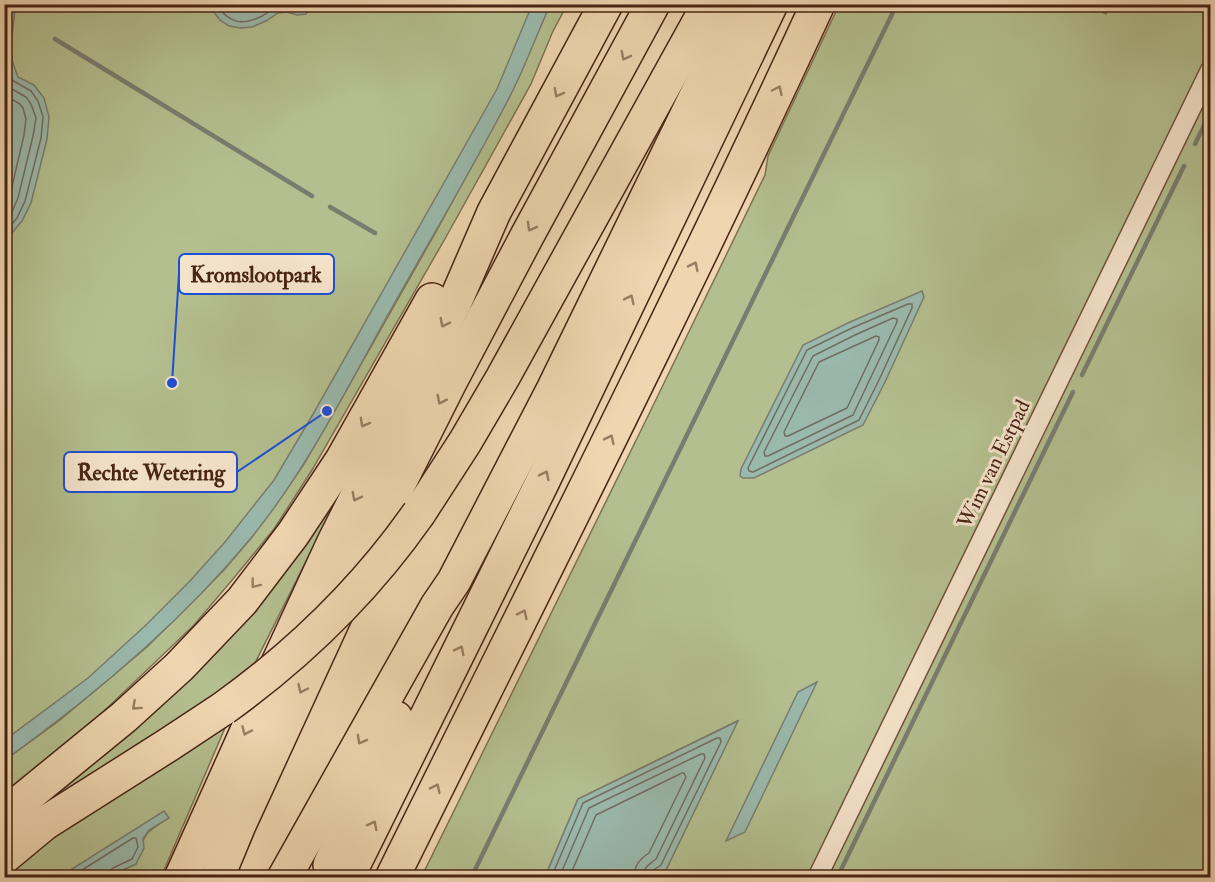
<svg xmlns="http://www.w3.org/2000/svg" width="1215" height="882" font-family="'IM FELL Double Pica',serif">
	<rect width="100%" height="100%" fill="#efd6b1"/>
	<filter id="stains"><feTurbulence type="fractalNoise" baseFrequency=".00333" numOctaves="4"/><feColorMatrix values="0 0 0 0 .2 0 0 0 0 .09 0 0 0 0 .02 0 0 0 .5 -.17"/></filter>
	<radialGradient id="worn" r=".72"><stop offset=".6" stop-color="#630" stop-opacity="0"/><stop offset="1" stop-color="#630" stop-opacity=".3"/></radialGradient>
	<g fill="#b4bf8f" stroke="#7e7252" stroke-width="1.5">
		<polygon points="1087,4 1106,14 1111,5 1210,5 1210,877 651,877 666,870 737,721 578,799 545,877 421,878 648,416 765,175 768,156 839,5"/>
		<polygon points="5,5 542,5 454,187 266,510 170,618 5,753"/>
		<polygon points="550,5 567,5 553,31 531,84 446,237 312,470 274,529 233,579 194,625 103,712 5,798 5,760 60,720 147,647 224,570 252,537 280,499 304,464 351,382 437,230 509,98"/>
		<polygon points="356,462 253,667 5,849 5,829"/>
		<path d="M 228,721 L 161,877 L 115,877 L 116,873 L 136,864 C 144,835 142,834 168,818 L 73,870 L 77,877 L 5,878 L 5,875 L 12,867 L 73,817 Z"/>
	</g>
	<g fill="#9ab9ad" stroke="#797d70" stroke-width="1.5">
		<path d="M 4,5 L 15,5 C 15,22 9,41 12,58 C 13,65 16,71 18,77 L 34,85 L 44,98 L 49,117 L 47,139 L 31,203 L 22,221 L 11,234 L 7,242 L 5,243 Z"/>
		<polygon points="208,5 313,5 306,14 297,15 287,12 278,13 266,21 252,27 240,28 229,26 220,20"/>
		<path d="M 532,5 L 550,5 C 536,36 524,70 508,100 C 469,175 426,247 385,320 C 344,394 305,472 251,538 C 180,624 94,696 5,760 L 5,740 L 88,678 L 146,625 L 189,582 L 225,542 L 274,480 L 312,416 L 497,89 Z"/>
		<polygon points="922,291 924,297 885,382 863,425 754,478 743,478 740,476 741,469 803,345 850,322"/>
		<polygon points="817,682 745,832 726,841 798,692"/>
		<polygon points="738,721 666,870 651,877 545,877 578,799"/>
		<polygon points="164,811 169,818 149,830 143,839 144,848 136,864 116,873 115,877 77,877 72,869"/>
	</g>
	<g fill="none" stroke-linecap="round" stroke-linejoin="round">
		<g stroke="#716e61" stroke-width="1.5">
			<path d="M 215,4 C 229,22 240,27 262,16 C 267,13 272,9 279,7 C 291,4 298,13 306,4"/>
			<polyline points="4,81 10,88 26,97 31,104 36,118 33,136 18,198 11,214 4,221"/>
			<polyline points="4,95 20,104 23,108 26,119 24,135 10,195 4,206"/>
			<path d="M 4,234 L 17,218 L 25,201 L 41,138 L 43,117 L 38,101 L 31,91 L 12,80 C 10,73 6,65 6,57 C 4,40 8,22 9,4"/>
			<polygon points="908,304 912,304 912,308 879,380 859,420 753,472 749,471 748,468 807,350 852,328"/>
			<polygon points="893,318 897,319 897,322 853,415 768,456 765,456 764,452 813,356 855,335"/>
			<polygon points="876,336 879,337 879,340 847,408 788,436 785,436 784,432 819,362"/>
			<polyline points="82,878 82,870 133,838 136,838 138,847 132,859 113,868 110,871 109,878"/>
			<polyline points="551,878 583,803 717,738 720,738 721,742 661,865 652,871 650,878"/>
			<path d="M 559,878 L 589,808 L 701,754 L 704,754 L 705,758 L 656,859 C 649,865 643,867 643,878"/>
			<path d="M 569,878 L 596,815 L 682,773 L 684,773 L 686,777 L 649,853 C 640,859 634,865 634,878"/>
		</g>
		<g stroke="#797d70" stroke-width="4.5">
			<polyline points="55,39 312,196"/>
			<polyline points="1195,144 1210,113"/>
			<polyline points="330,207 375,233"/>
			<polyline points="1082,375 1184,166"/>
			<polyline points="471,878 897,4"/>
			<polyline points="837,878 1073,392"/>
		</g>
		<defs>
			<polyline id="street" points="817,878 1210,70"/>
			<g id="highway">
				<polyline points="419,513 465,442 503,377 709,4"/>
				<polyline points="4,815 124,717 179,667 242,601 293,534 342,460 432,300"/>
				<polyline points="4,857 45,823 168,745 224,708"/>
				<polyline points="330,865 396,718"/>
				<polyline points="181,878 265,691 334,542 455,302 494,212 606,4"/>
				<polyline points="217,878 239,825 363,555 450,382 527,236 653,4"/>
				<polyline points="284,878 437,606 454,581 554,388 741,4"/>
				<polyline points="347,878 542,483 771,4"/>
				<path d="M 392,878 C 536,587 682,299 818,4"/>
			</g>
		</defs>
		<use href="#street" stroke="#72503c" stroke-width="21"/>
		<use href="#highway" stroke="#482415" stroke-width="36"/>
		<use href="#street" stroke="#f5e4cc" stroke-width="18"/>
		<use href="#highway" stroke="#efd6b1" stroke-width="33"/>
		<defs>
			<path id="highway-bridge" d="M 224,708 C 299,654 366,589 419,513"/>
		</defs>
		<use href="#highway-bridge" stroke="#482415" stroke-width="36" stroke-linecap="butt"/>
		<use href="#highway-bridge" stroke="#efd6b1" stroke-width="33"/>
	</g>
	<defs><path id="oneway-chevron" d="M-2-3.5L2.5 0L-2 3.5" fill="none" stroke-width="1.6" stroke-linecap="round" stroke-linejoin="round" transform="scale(1.5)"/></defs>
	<g stroke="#9c7d63">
		<use href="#oneway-chevron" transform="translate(625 56) rotate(118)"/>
		<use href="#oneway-chevron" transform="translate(778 90) rotate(-65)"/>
		<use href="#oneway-chevron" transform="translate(558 93) rotate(118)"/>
		<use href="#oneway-chevron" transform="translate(531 227) rotate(119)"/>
		<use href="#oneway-chevron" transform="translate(694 266) rotate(-64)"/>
		<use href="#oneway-chevron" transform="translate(630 299) rotate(-64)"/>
		<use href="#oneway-chevron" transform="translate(444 323) rotate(117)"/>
		<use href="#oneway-chevron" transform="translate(441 400) rotate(117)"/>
		<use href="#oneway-chevron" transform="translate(364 423) rotate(119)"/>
		<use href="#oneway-chevron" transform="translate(610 439) rotate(-64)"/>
		<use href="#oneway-chevron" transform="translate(545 475) rotate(-64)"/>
		<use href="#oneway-chevron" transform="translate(356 497) rotate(117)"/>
		<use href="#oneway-chevron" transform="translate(255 584) rotate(128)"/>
		<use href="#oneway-chevron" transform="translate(523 614) rotate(-64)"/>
		<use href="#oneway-chevron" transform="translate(460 650) rotate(-64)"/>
		<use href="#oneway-chevron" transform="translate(302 689) rotate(115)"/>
		<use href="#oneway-chevron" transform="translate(136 706) rotate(138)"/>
		<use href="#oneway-chevron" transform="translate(246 731) rotate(114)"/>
		<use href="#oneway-chevron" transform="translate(361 740) rotate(119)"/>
		<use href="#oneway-chevron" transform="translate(436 788) rotate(-64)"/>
		<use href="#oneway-chevron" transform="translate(373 825) rotate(-63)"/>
	</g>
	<g text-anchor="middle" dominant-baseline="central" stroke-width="6" stroke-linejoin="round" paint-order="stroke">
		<g font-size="21" fill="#482415" stroke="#f5e4cc">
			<text transform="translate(994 464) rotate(-64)">Wim van Estpad</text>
		</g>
	</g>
	<path fill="none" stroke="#1d4ed8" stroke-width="2" d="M172 383L179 274M327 411L237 472"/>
	<g fill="#1d4ed8" stroke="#f5e4cc" stroke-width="2">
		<circle cx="172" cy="383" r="6"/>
		<circle cx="327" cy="411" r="6"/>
	</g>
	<g fill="#f5e4cc" stroke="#1d4ed8" stroke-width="2">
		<rect x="179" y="254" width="155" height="40" rx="6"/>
		<rect x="64" y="452" width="173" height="40" rx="6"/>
	</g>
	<g font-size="22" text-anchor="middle" font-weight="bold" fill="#482415">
		<text x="256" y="282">Kromslootpark</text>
		<text x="151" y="480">Rechte Wetering</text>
	</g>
	<rect width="1215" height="882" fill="none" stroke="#efd6b1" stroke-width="24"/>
	<rect x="6" y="6" width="1203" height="870" fill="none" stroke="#482415" stroke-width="3"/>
	<rect x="12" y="12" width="1191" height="858" fill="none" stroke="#482415" stroke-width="1.5"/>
	<rect width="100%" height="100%" filter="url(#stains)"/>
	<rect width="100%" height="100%" fill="url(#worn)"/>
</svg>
